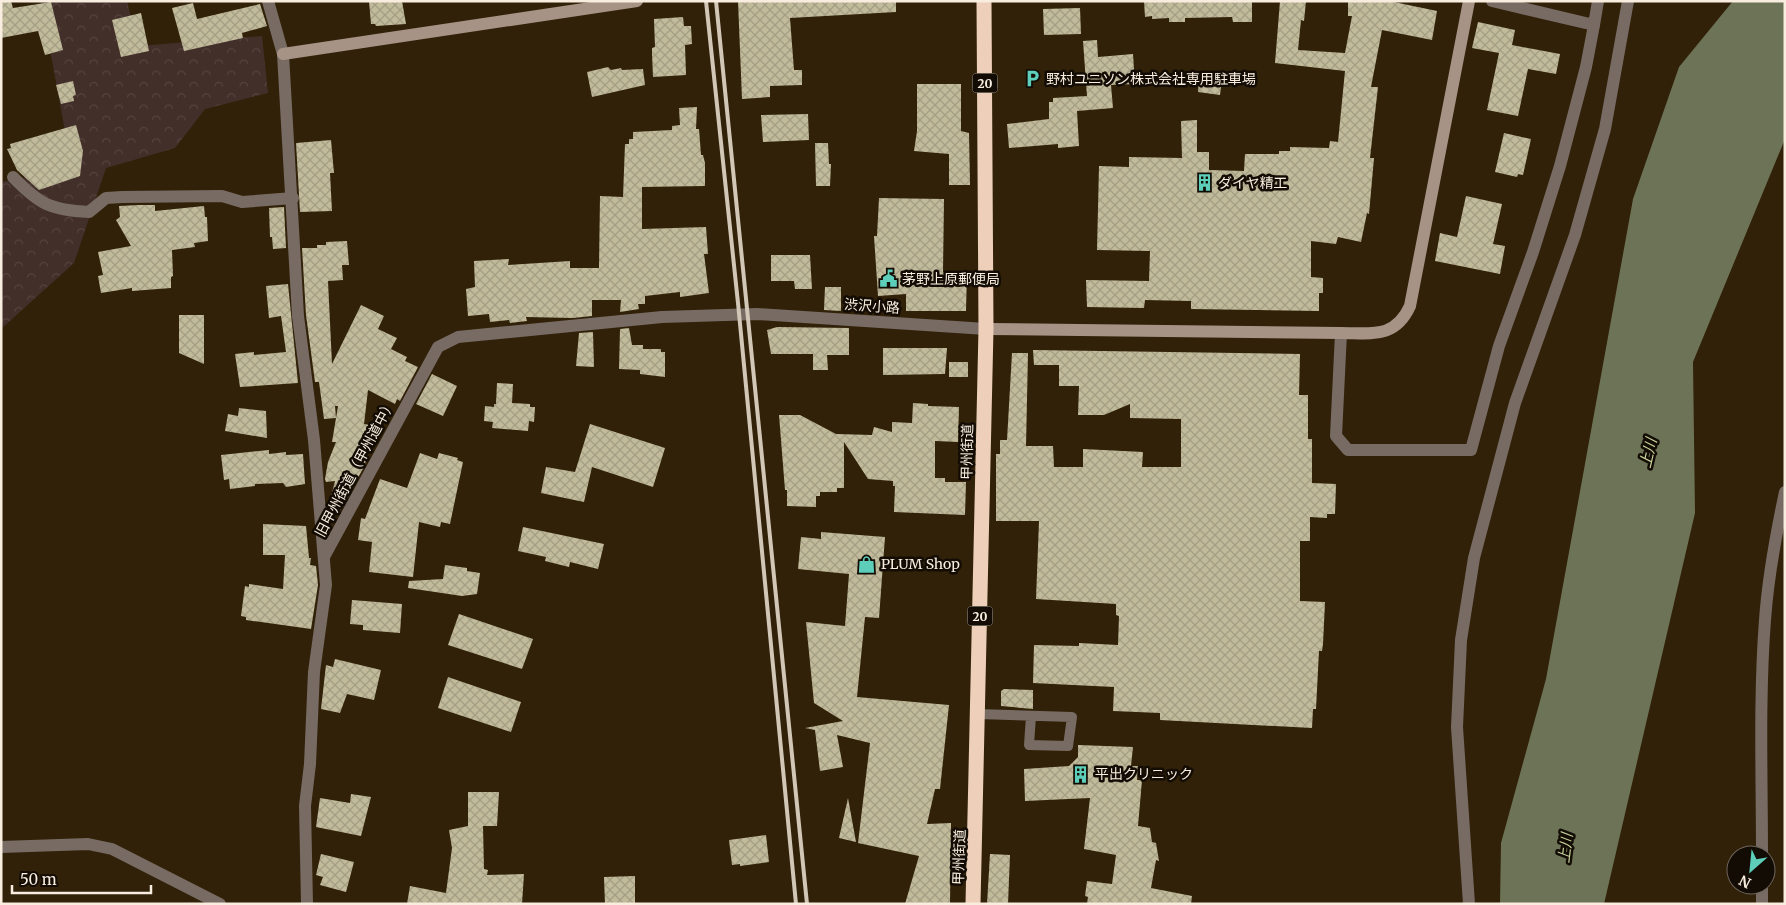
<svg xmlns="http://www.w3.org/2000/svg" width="1786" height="905" font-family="Merriweather,'Noto Sans JP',serif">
	<defs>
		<pattern id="forest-crowns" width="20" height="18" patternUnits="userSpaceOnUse" patternTransform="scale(1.25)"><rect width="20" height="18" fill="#432f2a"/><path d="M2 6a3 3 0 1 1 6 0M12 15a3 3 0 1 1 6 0" fill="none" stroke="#56433e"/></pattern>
		<pattern id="building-cross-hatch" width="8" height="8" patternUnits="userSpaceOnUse" patternTransform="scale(1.25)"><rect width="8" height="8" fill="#c2bb9b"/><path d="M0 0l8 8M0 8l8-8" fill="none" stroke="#a49e85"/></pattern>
	</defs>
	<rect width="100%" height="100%" fill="#302108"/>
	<polygon fill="url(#forest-crowns)" points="41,1 127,1 138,46 262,36 268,93 205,109 175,148 106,168 74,263 1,329 1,182 65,170 65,131"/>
	<polygon fill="#6d7356" points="1733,1 1785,1 1785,139 1693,362 1695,513 1604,904 1500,904 1501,843 1546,679 1633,199 1679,67"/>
	<g fill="url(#building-cross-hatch)">
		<polygon points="1,1 11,1 13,8 51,2 63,50 45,55 38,31 1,38"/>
		<polygon points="369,1 402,1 406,24 376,26 375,24 371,24"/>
		<polygon points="738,1 896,1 896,12 790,18 794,70 802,70 802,85 770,86 770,97 742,99"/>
		<polygon points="1144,1 1252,1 1252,22 1233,22 1232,17 1185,18 1185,22 1169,22 1169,18 1152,19 1152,16 1145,17"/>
		<polygon points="1280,1 1306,1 1304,21 1301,20 1298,50 1345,53 1352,16 1348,16 1348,1 1389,1 1437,11 1432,40 1382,30 1371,87 1378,87 1370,158 1374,158 1369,214 1367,213 1361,242 1338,237 1336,244 1311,241 1311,277 1323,278 1323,293 1319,293 1319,311 1191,309 1191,301 1145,300 1144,308 1087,307 1086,280 1149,281 1150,251 1097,250 1099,166 1129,167 1129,157 1182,158 1181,121 1197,120 1197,152 1209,152 1209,170 1244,171 1245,154 1279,154 1279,151 1290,151 1290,147 1329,148 1330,141 1338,142 1345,71 1275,63"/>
		<polygon points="193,3 197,19 260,4 267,26 242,33 243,38 184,51 172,8"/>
		<polygon points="1080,8 1081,34 1044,35 1043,9"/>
		<polygon points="141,13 149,51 121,57 112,20"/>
		<polygon points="683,17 684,26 691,26 692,44 685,45 686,75 653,77 652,54 652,48 655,47 654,19"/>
		<polygon points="1478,22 1515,30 1512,45 1560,54 1556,74 1528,69 1518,116 1487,110 1499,53 1472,48"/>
		<polygon points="1097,40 1098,57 1133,54 1135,84 1111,85 1113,108 1077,111 1079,146 1058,148 1058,144 1009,148 1007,124 1049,119 1049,102 1053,102 1053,98 1087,96 1083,41"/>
		<polygon points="608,67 611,70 621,68 622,70 643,69 645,85 592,97 587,72"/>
		<polygon points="1199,78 1222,80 1220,95 1198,92"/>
		<polygon points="73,81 76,95 73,96 74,101 61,104 56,85"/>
		<polygon points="917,84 961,84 961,131 969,133 970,185 949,185 949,154 914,151 917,131"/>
		<polygon points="697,107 696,129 699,129 701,155 703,155 705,163 705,186 642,187 642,229 706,227 708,254 704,254 709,293 680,297 680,292 645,296 645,304 638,304 639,309 620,312 621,300 592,300 592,316 573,318 526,317 527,321 510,323 509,320 490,322 489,314 468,316 466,289 475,287 474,261 509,259 508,265 570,261 570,268 599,268 600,196 623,197 625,144 629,144 629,139 633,139 633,132 672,130 672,126 680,125 679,108"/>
		<polygon points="808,114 809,140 763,142 761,115"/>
		<polygon points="76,125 83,151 80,176 39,190 17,170 7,149 11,148 10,144"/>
		<polygon points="1504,133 1531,139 1523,175 1518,174 1517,177 1495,172"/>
		<polygon points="331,140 334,173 330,173 332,211 300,212 296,143"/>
		<polygon points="815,143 828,143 829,164 831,164 830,186 816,186"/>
		<polygon points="1466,196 1502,204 1493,244 1505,246 1500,274 1435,261 1440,233 1457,237"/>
		<polygon points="879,198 944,199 943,272 967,272 966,311 906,311 906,294 878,296 874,236 877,236"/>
		<polygon points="140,205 155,205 155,211 204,206 205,217 207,217 208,241 194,243 195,247 172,250 173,276 171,277 171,288 132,291 132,288 101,293 98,276 103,275 98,252 131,246 116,220 120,217 119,206"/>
		<polygon points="284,207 286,248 273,249 272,237 270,237 269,208"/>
		<polygon points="347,241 349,265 342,265 343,280 328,281 332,364 361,305 384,316 378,329 397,338 391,349 407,357 405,361 418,367 400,401 397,399 395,404 368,390 364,424 371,425 365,465 338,514 328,509 335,481 326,482 325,479 328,462 336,442 332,442 338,406 335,406 336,418 324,419 319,382 315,382 306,315 302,248 317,248 317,245 326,245 326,242"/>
		<polygon points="771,255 810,255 812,289 795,289 794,281 771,281"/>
		<polygon points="288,284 298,383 240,387 235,354 254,352 254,355 286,352 281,316 269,318 266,286"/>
		<polygon points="825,287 841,287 841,311 824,310"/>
		<polygon points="179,315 204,315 204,364 179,353"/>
		<polygon points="777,327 849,328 849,355 827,355 828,370 813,370 813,354 771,354 767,330"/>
		<polygon points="629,328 632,345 643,345 643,349 661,349 661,352 665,352 665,377 640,374 640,370 619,369 620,329"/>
		<polygon points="593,332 594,367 576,366 579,333"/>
		<polygon points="883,348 947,348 945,374 883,375"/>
		<polygon points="1033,350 1300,354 1299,395 1308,395 1308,439 1312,439 1312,483 1336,484 1335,514 1327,514 1327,518 1310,517 1310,541 1300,541 1300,601 1325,602 1323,644 1322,651 1319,651 1316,709 1313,709 1312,728 1160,720 1160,713 1113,711 1114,687 1033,683 1034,645 1079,646 1079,643 1118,645 1119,616 1116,615 1116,604 1036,599 1039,521 996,521 996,454 1000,454 1000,440 1007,440 1012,353 1028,353 1026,446 1053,446 1054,467 1083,467 1083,449 1143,452 1142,467 1181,467 1181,419 1130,418 1130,404 1104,415 1078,415 1079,386 1059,386 1059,365 1034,365"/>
		<rect x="949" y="362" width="19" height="15"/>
		<polygon points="432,374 457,386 443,416 416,404"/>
		<polygon points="497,383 513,384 512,403 530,404 530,407 535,407 534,422 529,421 528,431 492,428 493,422 484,421 485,406 494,407 494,404 496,404"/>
		<polygon points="913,403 928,404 928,406 959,407 958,442 935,441 935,478 945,478 945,482 966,482 965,515 894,512 895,486 893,486 893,481 868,479 844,442 844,488 837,488 837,492 820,492 820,496 816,496 816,507 787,506 787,490 785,490 779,415 800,415 836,434 872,435 874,427 892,432 892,422 912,423"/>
		<polygon points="239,408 266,411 267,438 225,431 228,414 238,416"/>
		<polygon points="590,424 665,448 653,487 592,467 584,502 541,493 546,467 575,472"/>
		<polygon points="269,450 269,454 286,452 286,455 303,454 305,484 286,487 283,483 255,484 255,486 230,489 229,479 224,480 221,455"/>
		<polygon points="420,453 437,459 439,453 458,458 457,460 463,462 450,524 441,522 440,527 419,522 413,577 369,572 372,542 358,540 361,518 365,519 380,479 407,488"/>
		<polygon points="263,524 306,526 309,558 311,558 310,565 316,566 318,585 311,629 246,620 246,617 241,616 245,586 249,587 249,584 283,589 285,555 263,555"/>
		<polygon points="523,527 604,544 598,569 570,562 569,567 545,561 546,557 518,551"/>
		<polygon points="821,532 885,537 879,618 865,617 857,697 949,705 940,789 935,789 927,824 951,823 950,904 905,904 919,856 858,843 870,743 837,735 843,767 820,771 815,730 805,728 843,721 814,703 806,622 845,626 849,574 798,569 801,537 821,539"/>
		<polygon points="445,565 467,568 467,571 480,573 477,594 462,596 408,588 409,581 443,579"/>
		<polygon points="352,600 402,604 400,633 363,630 363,625 350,624"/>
		<polygon points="459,614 533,639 522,669 448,645"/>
		<polygon points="335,659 381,670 374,700 347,694 340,713 321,709 326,665 333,667"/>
		<polygon points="448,677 521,702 511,732 438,708"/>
		<polygon points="1004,689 1033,690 1033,709 1001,706 1001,691"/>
		<polygon points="1078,745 1133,747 1131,766 1138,766 1137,780 1142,780 1138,826 1150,828 1152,842 1156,843 1159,861 1156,860 1151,888 1192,896 1191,904 1087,904 1088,897 1085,896 1087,881 1112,884 1116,855 1084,849 1090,798 1025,801 1024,769 1069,766 1078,757"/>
		<polygon points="468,792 499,792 497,826 483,826 484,869 488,870 487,875 524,874 522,904 407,904 410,886 446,893 452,848 449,830 468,826"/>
		<polygon points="351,794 371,797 361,836 316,827 320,798 350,803"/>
		<polygon points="848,798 856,842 839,838"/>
		<polygon points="766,835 769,862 740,866 740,864 732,865 729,840"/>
		<polygon points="321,854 354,862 346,892 320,885 323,877 316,875"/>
		<polygon points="990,854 1010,855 1008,904 987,904"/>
		<polygon points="635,876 635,904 605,904 604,877"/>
	</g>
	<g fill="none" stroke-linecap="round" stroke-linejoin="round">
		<polyline stroke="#776b63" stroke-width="10" points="978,714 1072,717 1068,746 1029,745 1031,716"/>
		<g stroke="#776b63" stroke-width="12">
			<polyline points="268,1 283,54 298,316 314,440 326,585 314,672 310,764 305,806 307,904"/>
			<polyline points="1492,1 1594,25 1598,1"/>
			<path d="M 13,177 C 40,205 51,210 89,212 L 106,198 L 122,197 L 222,196 L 242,202 L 293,198"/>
			<polyline points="1341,333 1336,436 1348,450 1471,450 1499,346 1533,252 1560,166 1586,67 1594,25"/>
			<polyline points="324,557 438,347 458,337 662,317 757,314 986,329"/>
			<polyline points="1,847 88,844 112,849 220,904"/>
			<path d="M 1762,855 C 1762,777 1759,698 1765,620 C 1768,577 1776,534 1785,492"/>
			<polyline points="1469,904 1457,727 1461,640 1474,558 1515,403 1575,235 1605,129 1628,1"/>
			<polyline points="1762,904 1762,885"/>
		</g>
		<g stroke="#a79386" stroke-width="12">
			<polyline points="283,54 637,1"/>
			<path d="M 986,329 L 1341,333 C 1371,333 1395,339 1410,306 L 1469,1"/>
		</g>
		<polyline stroke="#edcfba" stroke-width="15" points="973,904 986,329 984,1"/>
		<g stroke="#d2c6b6" stroke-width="4">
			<polyline points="706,1 738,303 796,904"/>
			<polyline points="716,1 807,904"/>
		</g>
	</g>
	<defs>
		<symbol id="parking-bare" viewBox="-9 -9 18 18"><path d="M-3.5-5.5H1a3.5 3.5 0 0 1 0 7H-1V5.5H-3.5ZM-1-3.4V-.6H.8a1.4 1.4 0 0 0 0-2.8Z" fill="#5cceba" stroke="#130c04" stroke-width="2.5" paint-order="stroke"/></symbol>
		<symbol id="building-bare" viewBox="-9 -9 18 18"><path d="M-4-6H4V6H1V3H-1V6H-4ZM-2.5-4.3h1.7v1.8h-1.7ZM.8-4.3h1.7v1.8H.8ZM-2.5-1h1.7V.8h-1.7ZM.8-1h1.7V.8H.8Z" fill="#5cceba" stroke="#130c04" stroke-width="2.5" paint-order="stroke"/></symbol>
		<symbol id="civic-bare" viewBox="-9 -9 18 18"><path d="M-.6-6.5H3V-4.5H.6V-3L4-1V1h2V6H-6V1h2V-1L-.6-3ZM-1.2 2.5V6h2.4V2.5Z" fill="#5cceba" stroke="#130c04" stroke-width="2.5" paint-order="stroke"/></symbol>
		<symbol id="shop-bare" viewBox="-9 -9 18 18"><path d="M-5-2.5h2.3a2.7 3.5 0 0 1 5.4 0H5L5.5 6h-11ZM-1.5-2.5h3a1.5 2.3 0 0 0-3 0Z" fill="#5cceba" stroke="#130c04" stroke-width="2.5" paint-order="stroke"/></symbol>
	</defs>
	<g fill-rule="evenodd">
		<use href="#parking-bare" x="1020" y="66" width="25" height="25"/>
		<use href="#building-bare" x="1192" y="170" width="25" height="25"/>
		<use href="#civic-bare" x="876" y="266" width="25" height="25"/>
		<use href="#shop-bare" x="854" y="552" width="25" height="25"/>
		<use href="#building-bare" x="1068" y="762" width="25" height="25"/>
	</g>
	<g text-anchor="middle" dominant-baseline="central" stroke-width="5" stroke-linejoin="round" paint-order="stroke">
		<g fill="#130c04" stroke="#b3aa9d" stroke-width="1">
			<rect x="972.5" y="73.5" width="25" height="19" rx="4"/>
			<rect x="967.5" y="606.5" width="25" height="19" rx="4"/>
		</g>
		<g font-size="12" font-weight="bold" fill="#f8eddf">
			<text x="985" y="83">20</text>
			<text x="980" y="616">20</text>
		</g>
		<g font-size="14" fill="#f8eddf" stroke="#130c04" text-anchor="start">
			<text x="1046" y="79">野村ユニソン株式会社専用駐車場</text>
			<text x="1218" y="183">ダイヤ精工</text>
			<text x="902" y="279">茅野上原郵便局</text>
			<text x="881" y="564">PLUM Shop</text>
			<text x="1095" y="774">平出クリニック</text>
		</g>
		<g font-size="14" fill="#f8eddf" stroke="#130c04">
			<text transform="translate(872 306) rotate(4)">渋沢小路</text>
			<text transform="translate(967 452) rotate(-89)">甲州街道</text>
			<text transform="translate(355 468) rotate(-62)">旧甲州街道（甲州道中）</text>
			<text transform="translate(959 857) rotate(-88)">甲州街道</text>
		</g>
		<g font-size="15" font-style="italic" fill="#c8d59e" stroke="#130c04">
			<text transform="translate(1648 453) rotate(-77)">上川</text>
			<text transform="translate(1565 848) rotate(-83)">上川</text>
		</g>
	</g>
	<rect width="1786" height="905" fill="none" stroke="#f8eddf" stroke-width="5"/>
	<g transform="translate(1751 870) rotate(207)"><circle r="24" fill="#130c04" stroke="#6f665c"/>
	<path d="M0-4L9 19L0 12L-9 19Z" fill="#5cceba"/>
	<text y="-8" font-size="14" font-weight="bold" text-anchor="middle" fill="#f8eddf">N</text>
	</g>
	<path d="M12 885v8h139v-8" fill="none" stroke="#f8eddf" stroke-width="2.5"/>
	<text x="20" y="885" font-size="15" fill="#f8eddf" stroke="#130c04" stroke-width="4" paint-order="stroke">50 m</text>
</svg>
